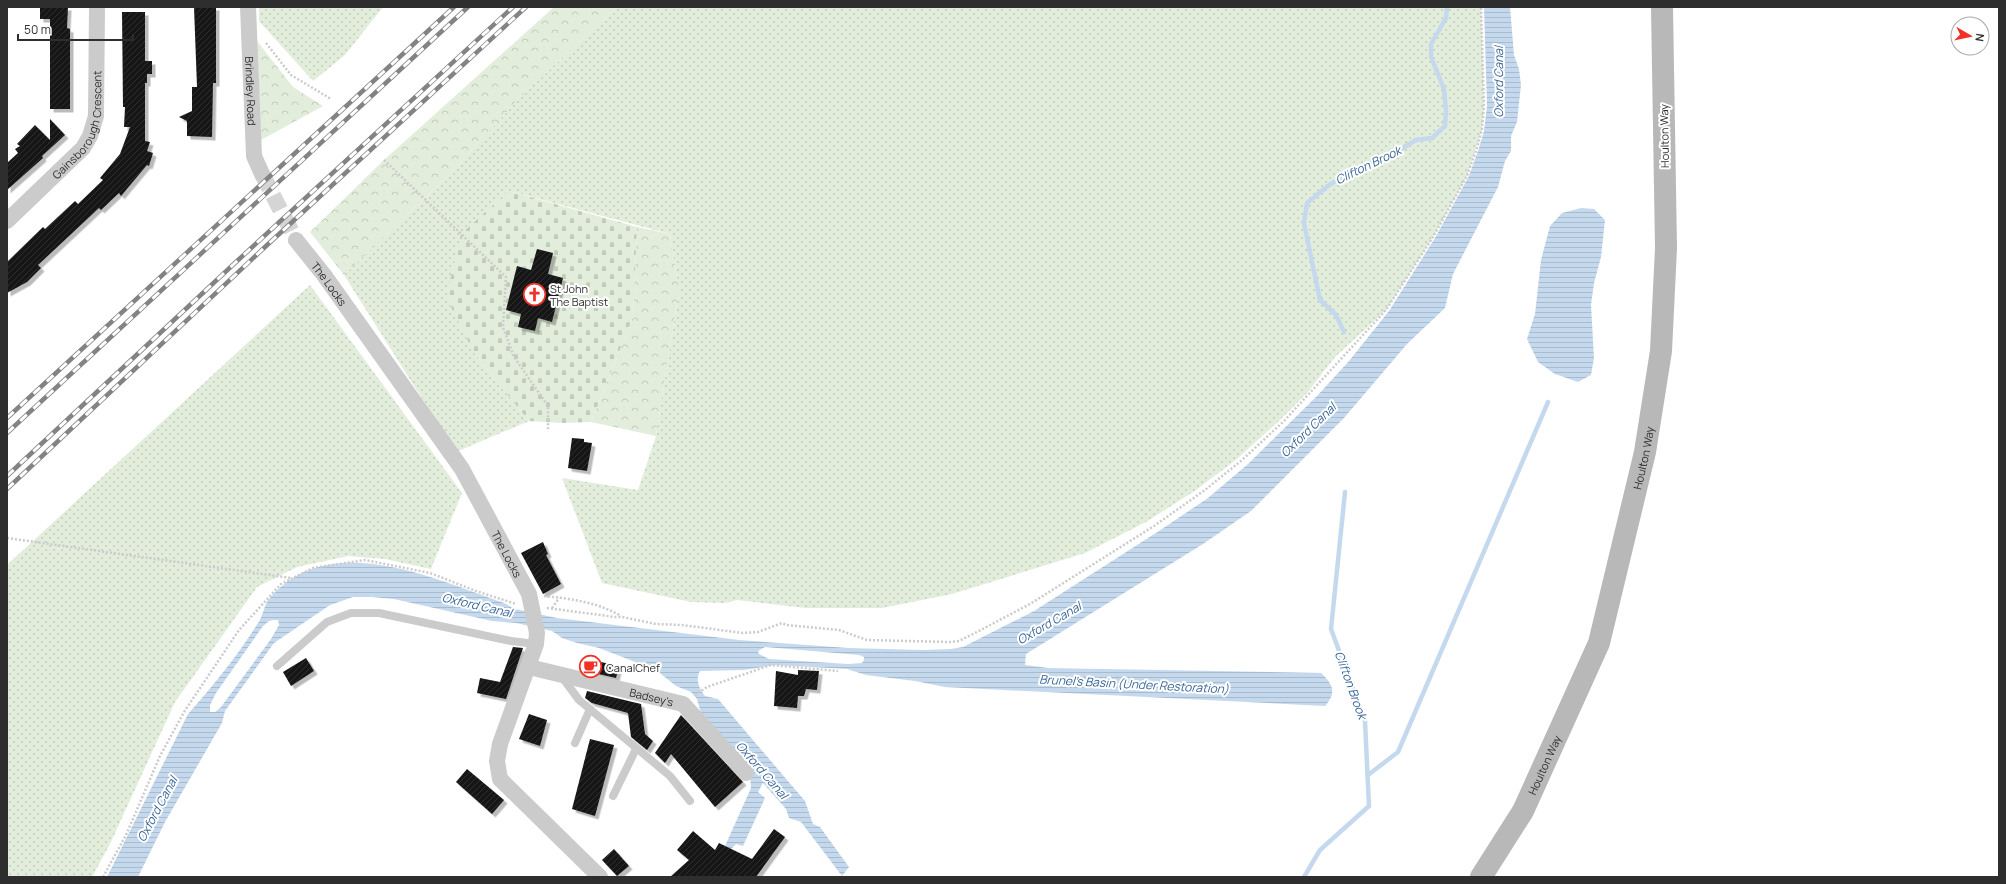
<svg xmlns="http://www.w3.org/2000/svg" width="2006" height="884" font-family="Manrope,sans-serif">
	<defs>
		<pattern id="grass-dots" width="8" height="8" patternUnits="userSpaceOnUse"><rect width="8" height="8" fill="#e2eddb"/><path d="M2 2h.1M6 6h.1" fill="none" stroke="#c2ccbc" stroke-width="1.8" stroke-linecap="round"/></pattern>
		<pattern id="forest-crowns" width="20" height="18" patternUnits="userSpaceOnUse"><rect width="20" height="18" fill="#e2eddb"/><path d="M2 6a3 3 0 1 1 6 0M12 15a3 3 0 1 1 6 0" fill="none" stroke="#c2ccbc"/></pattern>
		<pattern id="cemetery-stones" width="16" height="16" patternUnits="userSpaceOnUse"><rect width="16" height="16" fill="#e2eddb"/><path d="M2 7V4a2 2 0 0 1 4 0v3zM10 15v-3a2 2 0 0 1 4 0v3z" fill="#c2ccbc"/></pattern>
		<pattern id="water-rules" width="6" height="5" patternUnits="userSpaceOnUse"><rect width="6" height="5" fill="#c5d9ee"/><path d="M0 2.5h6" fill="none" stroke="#abc"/></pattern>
		<pattern id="building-hatch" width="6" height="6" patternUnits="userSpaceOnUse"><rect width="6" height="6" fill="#151515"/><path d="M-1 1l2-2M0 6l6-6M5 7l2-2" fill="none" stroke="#2f2f2f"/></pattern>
		<filter id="shadow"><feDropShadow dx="3.5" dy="3.5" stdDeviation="0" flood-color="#0004"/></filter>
	</defs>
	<rect width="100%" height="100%" fill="#fff"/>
	<g fill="url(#grass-dots)">
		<polygon points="259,7 383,7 345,55 313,81 259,21"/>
		<polygon points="617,7 1481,7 1484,106 1482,129 1467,176 1433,237 1386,310 1335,357 1307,393 1279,421 1237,459 1196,490 1146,522 1085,553 952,594 882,608 806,608 737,600 725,603 691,602 602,583 562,478 638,490 656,436 679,290 670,234 509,191 474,353 529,421 456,452 344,275 450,174 522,95"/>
		<polygon points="310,285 462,493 431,569 385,559 348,556 297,567 257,587 175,702 110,844 92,877 7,877 7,565"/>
	</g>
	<g fill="url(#forest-crowns)">
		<polygon points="554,7 617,7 522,95 450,174 344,275 310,232 384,160"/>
		<polygon points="257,41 293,87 323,106 261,140"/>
		<polygon points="637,227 670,234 679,290 656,436 591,422 633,317"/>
	</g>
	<polygon fill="url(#cemetery-stones)" points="509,191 637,227 633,317 591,422 562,423 529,421 474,353 446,297 461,234"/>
	<g fill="url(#water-rules)" fill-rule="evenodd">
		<path d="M 1484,7 L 1510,7 L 1514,55 L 1519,69 L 1521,85 L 1517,122 L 1511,136 L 1511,151 L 1505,161 L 1498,187 L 1453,274 L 1445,308 L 1407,344 L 1344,418 L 1251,511 L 1203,544 L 1026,654 L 1025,665 L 1048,668 L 1321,673 C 1333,684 1337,693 1325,706 L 945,687 L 915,681 L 866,675 L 847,669 L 775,665 L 744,670 L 700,671 C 695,680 699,688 705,696 L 718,699 L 805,801 L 813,824 L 820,827 L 849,867 L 842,876 L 801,822 L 789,818 L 786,809 L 763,783 L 758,792 L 765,798 L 743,846 L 736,844 L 730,850 L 725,846 L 751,788 L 750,775 L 701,713 L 697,699 L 691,692 L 676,686 L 656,670 L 599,648 L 577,643 L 562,638 L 552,631 L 516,623 L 492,621 L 394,599 L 372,597 L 353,597 L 330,605 L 274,643 L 225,711 L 222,723 L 165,822 L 138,877 L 107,877 L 188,714 C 213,686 238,655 258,623 C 263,616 264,605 269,599 C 328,528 435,579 504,603 L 515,609 L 557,618 L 739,640 L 848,648 L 924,650 L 951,649 L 963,647 L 1034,611 L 1159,531 L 1208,498 L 1248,464 L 1317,396 L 1349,361 L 1389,311 L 1435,238 L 1469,176 L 1479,148 L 1484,131 L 1487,106 ZM 273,620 L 278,620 L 279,625 L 271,639 L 221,707 L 215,712 L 210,712 L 210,705 L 216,693 L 263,626 L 269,621 ZM 765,647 L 859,655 L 864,657 L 864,660 L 862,663 L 848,664 L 769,659 L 759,654 L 758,651 Z"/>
		<polygon points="1581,208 1594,209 1605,220 1601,257 1594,283 1591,305 1594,358 1591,375 1578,382 1555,374 1538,362 1527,339 1535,314 1541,260 1550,226 1562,213"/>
	</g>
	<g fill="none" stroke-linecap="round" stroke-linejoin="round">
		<g stroke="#c5d9ee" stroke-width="4.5">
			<polyline points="1344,332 1336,315 1320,300 1304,223 1307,203 1329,185 1365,165 1381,161 1416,140 1432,138 1445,126 1446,111 1444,89 1431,57 1431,44 1446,18 1447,7"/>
			<polyline points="1368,775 1398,752 1548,402"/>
			<polyline points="1304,877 1320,850 1369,806 1365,721 1331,629 1345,492"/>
		</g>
	</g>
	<g fill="url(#building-hatch)" filter="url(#shadow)">
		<polygon points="40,7 68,7 67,28 70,29 70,109 50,109 50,19 40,19"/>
		<polygon points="194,7 216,7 216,83 213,83 212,137 187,136 187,121 179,117 192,111 192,87 197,87"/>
		<polygon points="122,12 145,12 145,61 152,61 152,74 147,74 147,83 145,83 145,141 150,142 147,151 153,153 149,166 147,165 121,196 119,193 101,210 99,208 38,265 41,268 27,282 7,293 7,262 43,227 45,229 75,201 78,204 103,180 100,178 120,154 130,127 124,127 125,107 123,107"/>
		<polygon points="50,119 65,135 42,156 43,158 7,190 7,163 18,153 15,149 20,146 17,144 35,125 50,140"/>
		<polygon points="537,249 553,253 548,274 563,278 552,322 538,318 535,331 518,327 521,314 506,310 517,266 531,270"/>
		<polygon points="572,438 584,439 584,442 592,443 587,471 568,468"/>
		<polygon points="543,542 548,554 546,555 561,584 543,594 521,553"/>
		<polygon points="513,647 523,648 506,699 477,693 480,678 500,682"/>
		<polygon points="306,658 314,671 291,686 283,672"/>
		<polygon points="583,658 619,666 616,678 581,670"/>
		<polygon points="798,670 819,671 817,690 806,689 804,696 798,696 797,708 774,706 776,671 798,675"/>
		<polygon points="587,691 641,704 645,734 653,741 647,750 631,737 628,713 592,703 585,698"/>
		<polygon points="529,714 547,720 540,746 519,739"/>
		<polygon points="681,715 743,782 715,807 671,754 665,763 655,753"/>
		<polygon points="590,739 614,745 595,816 572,809"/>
		<polygon points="467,769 504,800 492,814 456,782"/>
		<polygon points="774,829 785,837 756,877 670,877 689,860 677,850 693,831 715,850 719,843 752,859"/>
		<polygon points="614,849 629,866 617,876 602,860"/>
	</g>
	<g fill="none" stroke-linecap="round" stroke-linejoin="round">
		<polyline stroke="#d5d5d5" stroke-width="16" stroke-dasharray="16 8" stroke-linecap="butt" points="262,174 296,240"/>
		<g stroke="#cbcbcb" stroke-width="2.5" stroke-dasharray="2 2" stroke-linecap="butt">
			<polyline points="266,43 291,75 331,99"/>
			<polyline points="384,160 506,277 503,327 514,357 548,406 548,429"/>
			<polyline points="7,538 291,578"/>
			<path d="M 544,596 C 572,599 597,602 621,616"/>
			<polyline points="547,608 615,617 622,617 656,624 682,625 743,633 758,632 782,623 786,625 839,630 867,640 950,642 959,641 975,633 1030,604 1154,526 1205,490 1242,460 1284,421 1386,310 1433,237 1467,176 1477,148 1482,129 1484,106 1481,7"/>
			<polyline points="552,608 559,598"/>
			<polyline points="695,695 707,687 771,665 838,671"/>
			<polyline points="103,877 126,835 160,756 184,712 239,630 281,584 313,568 365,560 430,573 476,591 516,604"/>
		</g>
		<g stroke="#cbcbcb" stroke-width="8">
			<polyline points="277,666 327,622 351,613 379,613 511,641 536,644"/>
			<polyline points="562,677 579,700 670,776 690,801"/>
			<polyline points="575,743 590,709"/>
			<polyline points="613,796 636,749"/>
		</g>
		<g stroke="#cbcbcb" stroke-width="16">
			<path id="s1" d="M 248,7 L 254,156 L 262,174"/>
			<path id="s2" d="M 7,221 L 83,148 L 90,136 L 96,116 L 97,7"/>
			<path id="s3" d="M 296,240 L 324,275 L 462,469 L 529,594 L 537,633 L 536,644 L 500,744 L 497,761 L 500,779 L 600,877"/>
			<path id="s4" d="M 529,667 L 683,704 L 746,773"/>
		</g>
		<path stroke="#b8b8b8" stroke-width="22" id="s5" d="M 1481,877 L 1523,811 L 1599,643 L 1645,452 L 1661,351 L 1666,248 L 1662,7"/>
		<defs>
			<g id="rail">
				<polyline points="7,418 454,7"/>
				<polyline points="7,433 468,7"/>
				<polyline points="7,476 236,262 513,7"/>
				<polyline points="7,489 265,247 526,7"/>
			</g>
		</defs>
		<use href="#rail" stroke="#838383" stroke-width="4.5"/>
		<use href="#rail" stroke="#fff" stroke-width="3" stroke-dasharray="9" stroke-linecap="butt"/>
	</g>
	<defs>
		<symbol id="church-ring" viewBox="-11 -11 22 22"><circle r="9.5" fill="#fff" stroke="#f13125" stroke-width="1.5"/><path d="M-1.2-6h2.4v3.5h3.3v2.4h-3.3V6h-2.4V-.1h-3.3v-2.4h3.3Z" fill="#f13125"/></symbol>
		<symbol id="cafe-ring" viewBox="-11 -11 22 22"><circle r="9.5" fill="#fff" stroke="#f13125" stroke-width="1.5"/><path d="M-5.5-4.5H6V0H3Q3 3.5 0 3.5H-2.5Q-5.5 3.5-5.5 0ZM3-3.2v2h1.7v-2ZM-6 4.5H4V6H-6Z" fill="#f13125"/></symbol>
	</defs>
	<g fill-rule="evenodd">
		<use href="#church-ring" x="522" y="282" width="25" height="25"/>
		<use href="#cafe-ring" x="578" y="654" width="25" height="25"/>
	</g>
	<g text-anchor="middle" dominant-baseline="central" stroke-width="4" stroke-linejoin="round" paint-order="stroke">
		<g font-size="11" fill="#2e2e2e" stroke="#fff">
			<text stroke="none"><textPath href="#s1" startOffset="84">Brindley Road</textPath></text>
			<text stroke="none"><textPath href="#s2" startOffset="125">Gainsborough Crescent</textPath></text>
			<text transform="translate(1664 136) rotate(-91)">Houlton Way</text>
			<text stroke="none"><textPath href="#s3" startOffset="55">The Locks</textPath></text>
			<text stroke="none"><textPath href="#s5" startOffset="453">Houlton Way</textPath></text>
			<text stroke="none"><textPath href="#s3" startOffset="379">The Locks</textPath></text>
			<text stroke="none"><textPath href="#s4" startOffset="126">Badsey's</textPath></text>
			<text stroke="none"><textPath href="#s5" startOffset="129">Houlton Way</textPath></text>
		</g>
		<g font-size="11" fill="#2e2e2e" stroke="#fff" text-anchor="start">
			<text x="550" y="288">St John<tspan x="550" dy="13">The Baptist</tspan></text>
			<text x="606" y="667">CanalChef</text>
		</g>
		<g font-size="12" font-style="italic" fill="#376496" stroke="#fff">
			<text transform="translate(1498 82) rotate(-90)">Oxford Canal</text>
			<text transform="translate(1368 165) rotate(-26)">Clifton Brook</text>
			<text transform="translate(1308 430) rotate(-44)">Oxford Canal</text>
			<text transform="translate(477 605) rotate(13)">Oxford Canal</text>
			<text transform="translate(1049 623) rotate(-30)">Oxford Canal</text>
			<text transform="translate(1134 684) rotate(3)">Brunel's Basin (Under Restoration)</text>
			<text transform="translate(1351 685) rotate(70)">Clifton Brook</text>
			<text transform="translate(762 770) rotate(49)">Oxford Canal</text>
			<text transform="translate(157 809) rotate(-62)">Oxford Canal</text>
		</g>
	</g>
	<rect width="2006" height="884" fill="none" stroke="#2e2e2e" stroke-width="16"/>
	<g transform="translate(1970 36) rotate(99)"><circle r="19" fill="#ffffff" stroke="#ababab"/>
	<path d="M0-3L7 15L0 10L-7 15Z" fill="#f13125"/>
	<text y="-6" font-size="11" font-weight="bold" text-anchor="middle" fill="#2e2e2e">N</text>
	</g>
	<path d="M18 34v6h115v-6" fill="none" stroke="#2e2e2e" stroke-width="2"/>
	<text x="24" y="34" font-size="12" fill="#2e2e2e" stroke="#ffffff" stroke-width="3" paint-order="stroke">50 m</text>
</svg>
